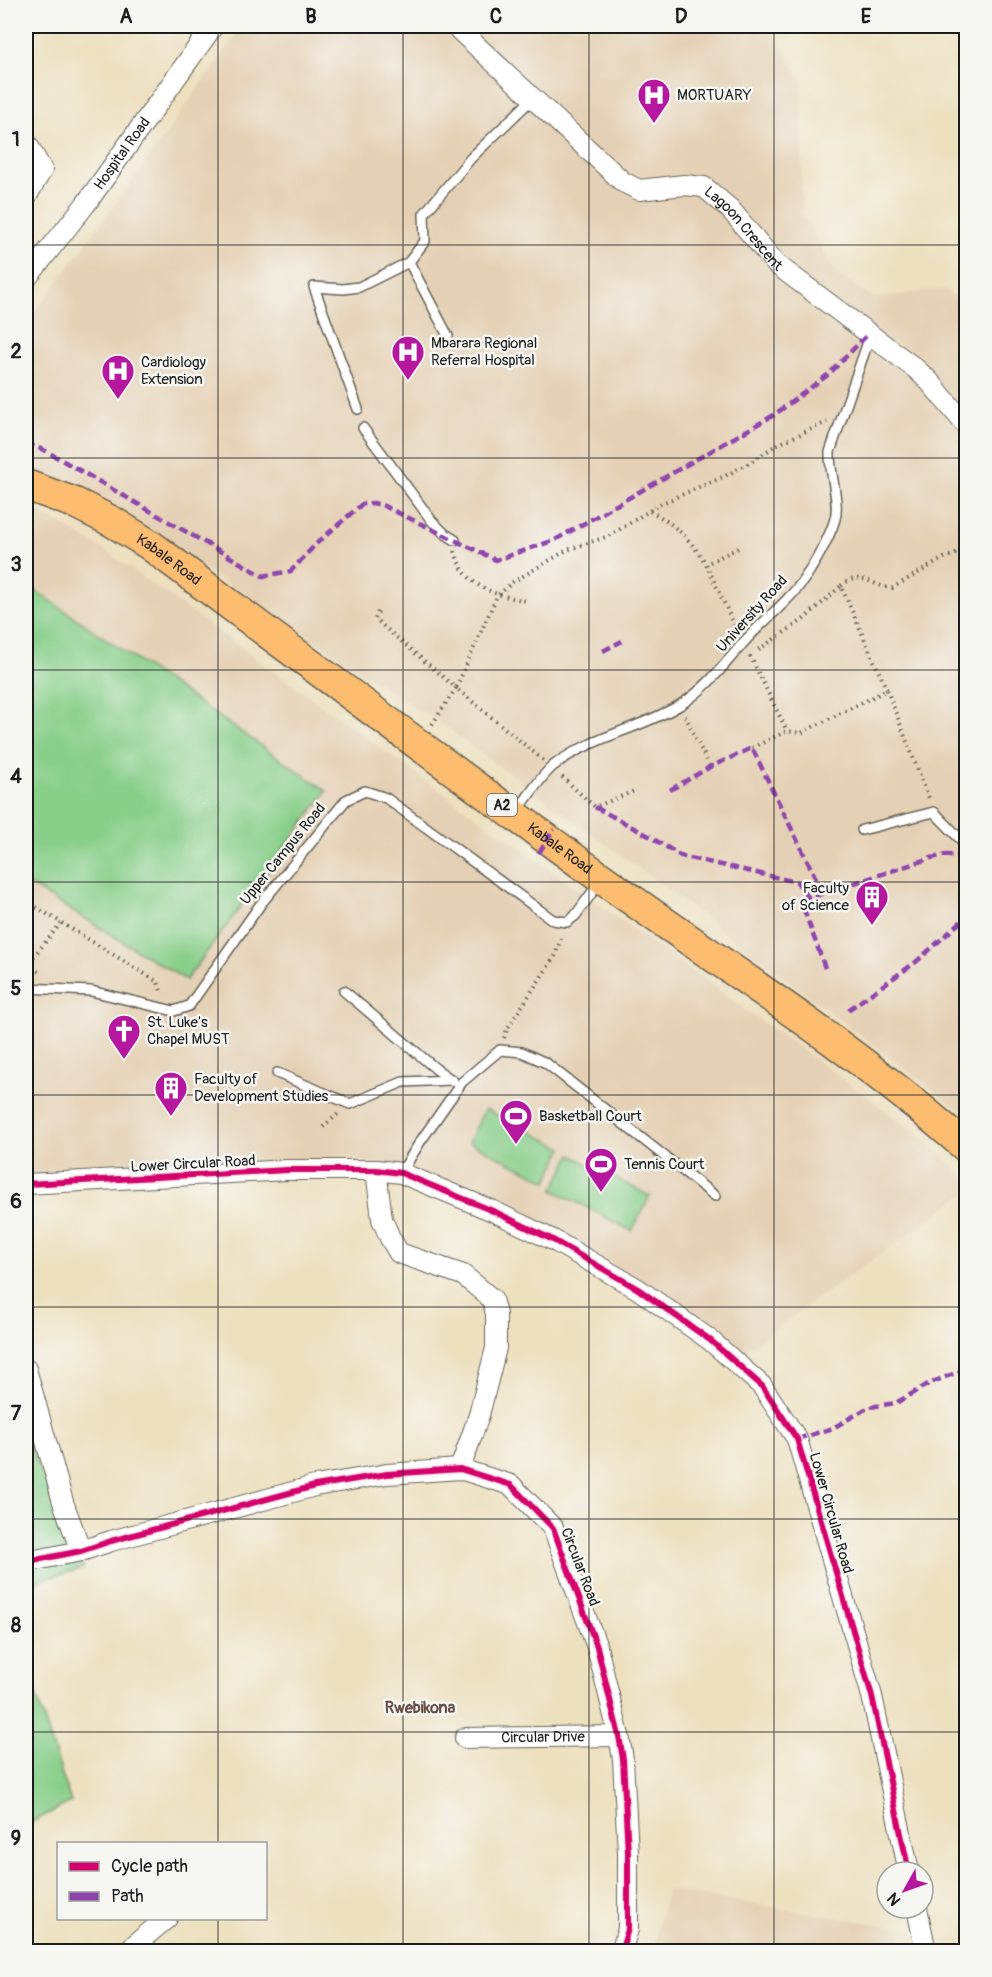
<svg xmlns="http://www.w3.org/2000/svg" width="992" height="1977" font-family="Pangolin,sans-serif">
	<rect width="100%" height="100%" fill="#f6f6f2"/>
	<filter id="ink" filterUnits="userSpaceOnUse"><feTurbulence type="fractalNoise" baseFrequency=".0167" numOctaves="2"/><feDisplacementMap in="SourceGraphic" scale="12" xChannelSelector="R" yChannelSelector="G"/><feConvolveMatrix kernelMatrix="1 2 1 2 8 2 1 2 1" color-interpolation-filters="sRGB"/></filter>
	<filter id="wash" filterUnits="userSpaceOnUse"><feTurbulence type="fractalNoise" baseFrequency=".008" numOctaves="4" result="noise"/><feDisplacementMap in="SourceGraphic" scale="24" xChannelSelector="R" yChannelSelector="G"/><feGaussianBlur stdDeviation="1.35" result="paint"/><feColorMatrix in="noise" values="0 0 0 0 0 0 0 0 0 0 0 0 0 0 0 0 0 1.4 0 .05"/><feComposite in="paint" operator="in"/></filter>
	<g filter="url(#wash)">
		<rect width="100%" height="100%" fill="#ede0bf"/>
		<g fill="#e4d0b4">
			<polygon points="242,26 767,26 801,78 802,211 835,273 874,298 943,289 966,304 966,1115 666,888 444,726 156,537 26,476 26,324 132,182"/>
			<polygon points="26,509 38,511 106,551 837,1075 918,1134 966,1178 966,1193 741,1353 604,1258 436,1176 345,1158 26,1180"/>
			<polygon points="667,1890 901,1928 896,1951 652,1951"/>
		</g>
		<g fill="#87ce89" stroke="#527552" stroke-width="1.5">
			<polygon points="26,584 327,791 186,980 26,883"/>
			<polygon points="485,1109 563,1148 547,1181 469,1142"/>
			<polygon points="571,1155 650,1196 632,1231 553,1190"/>
			<polygon points="26,1438 84,1568 26,1584"/>
			<polygon points="26,1664 71,1802 26,1825"/>
		</g>
	</g>
	<g filter="url(#ink)">
		<g fill="none" stroke-linecap="round" stroke-linejoin="round">
			<defs>
				<g id="service">
					<polyline points="409,262 448,336"/>
					<polyline points="358,409 314,287 343,289 359,287 409,262 425,241 424,214 471,158 532,99"/>
					<polyline points="363,428 432,521 444,533 455,540"/>
					<path d="M 516,812 C 528,798 539,778 553,766 C 590,737 640,729 680,705 C 706,689 724,665 744,642 C 759,625 777,611 792,594 C 807,579 829,540 835,519 C 840,502 829,471 830,452 L 870,336"/>
					<polyline points="862,830 934,812 966,845"/>
					<polyline points="26,988 91,991 174,1011 189,1006 260,905 346,800 365,791 386,798 553,920 567,922 575,916 599,883"/>
					<polyline points="344,991 436,1069 453,1081"/>
					<polyline points="277,1073 350,1104 403,1082 452,1080"/>
					<polyline points="401,1173 420,1142 462,1082 500,1050 522,1052 546,1063 715,1196"/>
				</g>
				<g id="minor">
					<path id="s1" d="M 455,26 L 623,182 L 639,190 L 684,185 L 704,187 L 730,209 L 776,264 L 916,369 L 929,381 L 966,425"/>
					<polyline points="26,142 42,170 26,197"/>
					<path id="s2" d="M 26,279 L 85,205 L 213,26"/>
					<polyline points="376,1170 382,1219 390,1238 399,1253 463,1275 492,1299 496,1314 496,1348 479,1415 460,1469"/>
					<polyline points="26,1184 287,1170 376,1170 401,1173 493,1211 553,1240 638,1289 710,1340 762,1386 797,1439 872,1696 909,1872"/>
					<polyline points="26,1369 63,1502 81,1551"/>
					<polyline points="26,1562 81,1551 111,1541 315,1486 387,1474 460,1469 511,1485 553,1528 597,1647 619,1736 623,1759 628,1853 628,1929 621,1952"/>
					<path id="s3" d="M 465,1738 L 619,1736"/>
					<polyline points="917,1908 926,1952"/>
					<polyline points="126,1952 167,1918"/>
				</g>
				<g id="primary">
					<path id="s4" d="M 26,485 L 75,503 L 113,522 L 150,545 C 300,657 450,769 601,878 C 724,966 853,1047 966,1147"/>
				</g>
			</defs>
			<use href="#service" stroke="#656155" stroke-width="12"/>
			<use href="#minor" stroke="#656155" stroke-width="22"/>
			<use href="#primary" stroke="#656155" stroke-width="33"/>
			<g stroke="#656155" stroke-width="4" stroke-dasharray="1.5 4.5" stroke-linecap="butt">
				<path d="M 650,511 C 675,524 691,540 706,564"/>
				<path d="M 455,551 C 463,587 497,596 528,601"/>
				<path d="M 841,586 C 861,569 870,586 892,588 L 944,558 L 966,550"/>
				<polyline points="378,612 375,619 456,688 431,726"/>
				<polyline points="737,631 706,564 740,547"/>
				<polyline points="750,656 787,731"/>
				<polyline points="887,690 930,801"/>
				<polyline points="685,716 710,767"/>
				<polyline points="752,748 787,731 801,733 887,690 841,586 803,620 758,650"/>
				<polyline points="543,760 456,688 497,596 513,582 567,550 609,536 660,504 725,476 751,462 776,445 827,422"/>
				<polyline points="562,777 595,807 634,791"/>
				<polyline points="26,901 158,982 162,994"/>
				<polyline points="26,966 61,923"/>
				<polyline points="26,967 42,973"/>
				<polyline points="504,1038 507,1029 555,956 562,935"/>
				<polyline points="323,1127 338,1114"/>
			</g>
			<use href="#service" stroke="#fff" stroke-width="9"/>
			<use href="#minor" stroke="#fff" stroke-width="20"/>
			<use href="#primary" stroke="#fcbd6f" stroke-width="30"/>
			<g stroke="#8e44ad" stroke-width="4.5" stroke-dasharray="9 4.5" stroke-linecap="butt">
				<polyline points="26,443 46,451 263,576 291,571 316,544 362,504 373,503 384,506 496,560 555,540 774,415 829,374 868,334"/>
				<polyline points="603,651 622,641"/>
				<polyline points="670,790 710,767 752,748 823,893"/>
				<polyline points="595,807 649,836 681,856 797,882 809,898"/>
				<polyline points="539,853 554,829"/>
				<polyline points="825,968 803,907 809,898 931,858 947,855 966,856"/>
				<polyline points="848,1010 916,962 966,917"/>
				<polyline points="797,1439 833,1428 869,1407 896,1403 930,1383 966,1369"/>
			</g>
			<defs>
				<g id="cycleway">
					<polyline points="26,1184 287,1170 376,1170 401,1173 493,1211 553,1240 638,1289 710,1340 762,1386 797,1439 872,1696 909,1872"/>
					<polyline points="26,1562 81,1551 111,1541 315,1486 387,1474 460,1469 511,1485 553,1528 597,1647 619,1736 623,1759 628,1853 628,1929 621,1952"/>
				</g>
			</defs>
			<use href="#cycleway" stroke="#f6f6f2" stroke-width="10"/>
			<use href="#cycleway" stroke="#d6006c" stroke-width="6"/>
		</g>
	</g>
	<path fill="none" stroke="#1c1c1c" stroke-width="1.5" stroke-opacity="0.55" d="M 218,26 L 218,1844M 403,26 L 403,1952M 589,26 L 589,1952M 774,26 L 774,1952M 26,245 L 966,245M 26,458 L 966,458M 26,670 L 966,670M 26,882 L 966,882M 26,1095 L 966,1095M 26,1307 L 966,1307M 26,1519 L 966,1519M 26,1732 L 966,1732M 218,1918 L 218,1952"/>
	<defs>
		<symbol id="hospital-pin" viewBox="-11 -11 22 30"><path d="M0 17L-7.5 6A9.5 9.5 0 1 1 7.5 6Z" fill="#b5179e" stroke="#f6f6f2"/><path d="M-5-5h3v3.5h4V-5h3V5h-3V1.5h-4V5h-3Z" fill="#fff"/></symbol>
		<symbol id="building-pin" viewBox="-11 -11 22 30"><path d="M0 17L-7.5 6A9.5 9.5 0 1 1 7.5 6Z" fill="#b5179e" stroke="#f6f6f2"/><path d="M-4-6H4V6H1V3H-1V6H-4ZM-2.5-4.3h1.7v1.8h-1.7ZM.8-4.3h1.7v1.8H.8ZM-2.5-1h1.7V.8h-1.7ZM.8-1h1.7V.8H.8Z" fill="#fff"/></symbol>
		<symbol id="church-pin" viewBox="-11 -11 22 30"><path d="M0 17L-7.5 6A9.5 9.5 0 1 1 7.5 6Z" fill="#b5179e" stroke="#f6f6f2"/><path d="M-1.2-6h2.4v3.5h3.3v2.4h-3.3V6h-2.4V-.1h-3.3v-2.4h3.3Z" fill="#fff"/></symbol>
		<symbol id="stadium-pin" viewBox="-11 -11 22 30"><path d="M0 17L-7.5 6A9.5 9.5 0 1 1 7.5 6Z" fill="#b5179e" stroke="#f6f6f2"/><path d="M0-5a6.5 5 0 1 0 0 10a6.5 5 0 1 0 0-10ZM-3.5-1.8h7v3.6h-7Z" fill="#fff"/></symbol>
	</defs>
	<g fill-rule="evenodd">
		<use href="#hospital-pin" x="635" y="76" width="38" height="52"/>
		<use href="#hospital-pin" x="389" y="333" width="38" height="52"/>
		<use href="#hospital-pin" x="99" y="352" width="38" height="52"/>
		<use href="#building-pin" x="853" y="878" width="38" height="52"/>
		<use href="#church-pin" x="105" y="1012" width="38" height="52"/>
		<use href="#building-pin" x="152" y="1069" width="38" height="52"/>
		<use href="#stadium-pin" x="497" y="1097" width="38" height="52"/>
		<use href="#stadium-pin" x="582" y="1145" width="38" height="52"/>
	</g>
	<g text-anchor="middle" dominant-baseline="central" stroke-width="5" stroke-linejoin="round" paint-order="stroke">
		<rect fill="#f6f6f2" stroke="#5d5d5c" stroke-width="1.5" x="487" y="794" width="30" height="22" rx="4.5"/>
		<g font-size="14" font-weight="bold" fill="#1c1c1c">
			<text x="502" y="805">A2</text>
		</g>
		<g font-size="15" fill="#1c1c1c" stroke="#f6f6f2" text-anchor="start">
			<text x="677" y="95">MORTUARY</text>
			<text x="431" y="343">Mbarara Regional<tspan x="431" dy="17">Referral Hospital</tspan></text>
			<text x="141" y="362">Cardiology<tspan x="141" dy="17">Extension</tspan></text>
			<text x="849" y="888" text-anchor="end">Faculty<tspan x="849" dy="17">of Science</tspan></text>
			<text x="147" y="1022">St. Luke's<tspan x="147" dy="17">Chapel MUST</tspan></text>
			<text x="194" y="1079">Faculty of<tspan x="194" dy="17">Development Studies</tspan></text>
			<text x="539" y="1116">Basketball Court</text>
			<text x="624" y="1164">Tennis Court</text>
		</g>
		<g font-size="15" fill="#1c1c1c" stroke="#f6f6f2">
			<text stroke="none"><textPath href="#s2" startOffset="158">Hospital Road</textPath></text>
			<text stroke="none"><textPath href="#s1" startOffset="370">Lagoon Crescent</textPath></text>
			<text stroke="none"><textPath href="#s4" startOffset="162">Kabale Road</textPath></text>
			<text transform="translate(752 614) rotate(-48)">University Road</text>
			<text stroke="none"><textPath href="#s4" startOffset="648">Kabale Road</textPath></text>
			<text transform="translate(283 854) rotate(-51)">Upper Campus Road</text>
			<text transform="translate(193 1164) rotate(-3)">Lower Circular Road</text>
			<text transform="translate(831 1513) rotate(74)">Lower Circular Road</text>
			<text transform="translate(580 1567) rotate(69)">Circular Road</text>
			<text stroke="none"><textPath href="#s3" startOffset="78">Circular Drive</textPath></text>
		</g>
		<g font-size="16" font-weight="bold" fill="#674e46" stroke="#f6f6f2">
			<text x="420" y="1708">Rwebikona</text>
		</g>
	</g>
	<rect width="992" height="1977" fill="none" stroke="#f6f6f2" stroke-width="66"/>
	<rect x="57" y="1842" width="210" height="78" fill="#f6f6f2" stroke="#9f9f9c" stroke-width="1.5"/>
	<rect x="69" y="1862" width="30" height="9" fill="#d6006c" stroke="#9f9f9c" stroke-width="1.5"/>
	<text x="111" y="1872" font-size="18" fill="#1c1c1c">Cycle path</text>
	<rect x="69" y="1892" width="30" height="9" fill="#8e44ad" stroke="#9f9f9c" stroke-width="1.5"/>
	<text x="111" y="1902" font-size="18" fill="#1c1c1c">Path</text>
	<g transform="translate(905 1890) rotate(230)"><circle r="28" fill="#f6f6f2" stroke="#9f9f9c" stroke-width="1.5"/>
	<path d="M0-4.5L10 22L0 15L-10 22Z" fill="#b5179e"/>
	<text y="-9" font-size="16" font-weight="bold" text-anchor="middle" fill="#1c1c1c">N</text>
	</g>
	<rect x="33" y="33" width="926" height="1911" fill="none" stroke="#1c1c1c" stroke-width="2"/>
	<g font-size="20" text-anchor="middle" font-weight="bold" fill="#1c1c1c">
		<text x="126" y="23">A</text>
		<text x="311" y="23">B</text>
		<text x="496" y="23">C</text>
		<text x="681" y="23">D</text>
		<text x="866" y="23">E</text>
		<text x="16" y="146">1</text>
		<text x="16" y="358">2</text>
		<text x="16" y="571">3</text>
		<text x="16" y="783">4</text>
		<text x="16" y="995">5</text>
		<text x="16" y="1208">6</text>
		<text x="16" y="1420">7</text>
		<text x="16" y="1632">8</text>
		<text x="16" y="1845">9</text>
	</g>
</svg>
